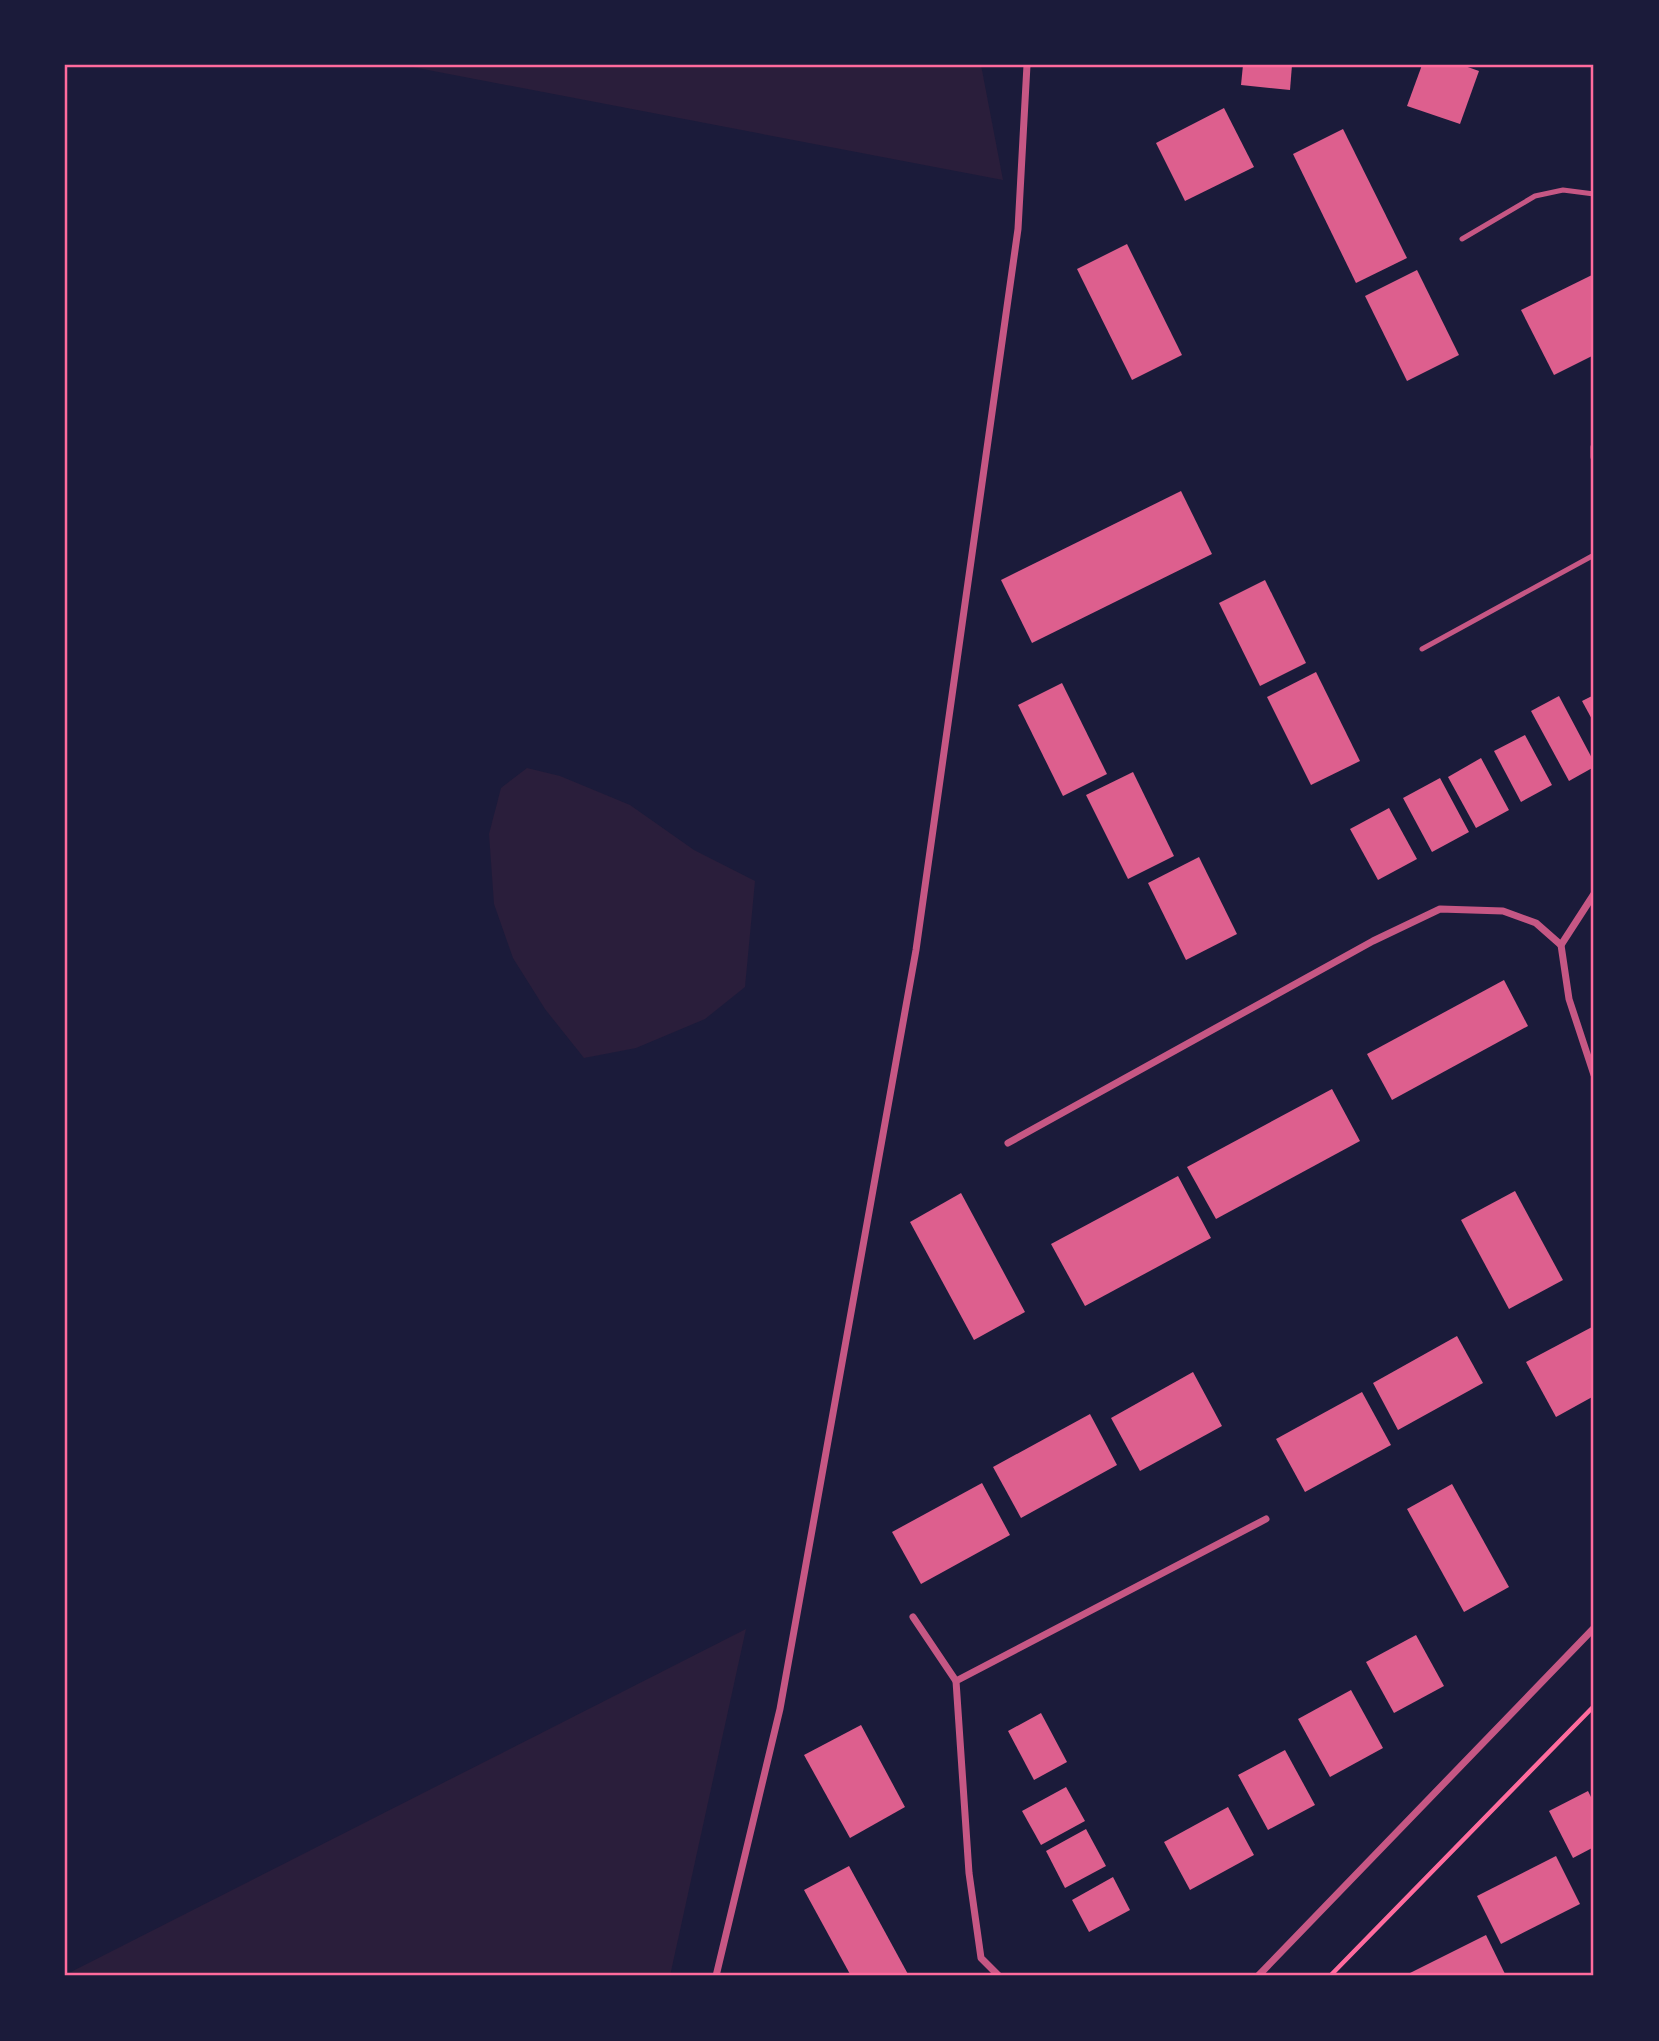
<svg xmlns="http://www.w3.org/2000/svg" width="1659" height="2041" font-family="Ubuntu,sans-serif">
	<rect width="100%" height="100%" fill="#1b1b3a"/>
	<g fill="#2a1e3b">
		<polygon points="402,65 981,65 1003,180"/>
		<polygon points="527,768 560,776 630,805 694,850 755,881 745,987 705,1019 636,1048 584,1058 545,1009 513,958 494,904 489,834 501,788"/>
		<polygon points="746,1629 670,1976 65,1976 65,1975"/>
	</g>
	<g fill="#dd5f8e">
		<polygon points="1243,65 1292,65 1290,90 1241,85"/>
		<polygon points="1422,65 1462,65 1479,71 1460,124 1407,106"/>
		<polygon points="1224,108 1254,167 1185,201 1156,143"/>
		<polygon points="1343,129 1407,258 1356,283 1293,154"/>
		<polygon points="1127,244 1182,355 1132,380 1077,269"/>
		<polygon points="1417,270 1459,355 1407,381 1365,296"/>
		<polygon points="1594,274 1594,355 1554,375 1521,310"/>
		<polygon points="1181,491 1212,554 1032,643 1001,580"/>
		<polygon points="1265,580 1306,663 1260,686 1219,603"/>
		<polygon points="1316,672 1360,761 1311,785 1267,697"/>
		<polygon points="1062,683 1107,774 1063,796 1018,705"/>
		<polygon points="1594,695 1594,723 1582,701"/>
		<polygon points="1559,696 1594,762 1594,767 1569,781 1531,711"/>
		<polygon points="1525,735 1552,785 1521,802 1494,751"/>
		<polygon points="1481,758 1509,810 1476,828 1448,777"/>
		<polygon points="1133,772 1174,856 1128,879 1086,795"/>
		<polygon points="1440,778 1469,832 1432,852 1403,798"/>
		<polygon points="1389,808 1417,859 1378,880 1350,829"/>
		<polygon points="1199,857 1237,934 1186,960 1148,883"/>
		<polygon points="1504,980 1528,1026 1392,1100 1367,1054"/>
		<polygon points="1332,1089 1360,1141 1216,1219 1187,1167"/>
		<polygon points="1178,1176 1211,1238 1085,1306 1051,1244"/>
		<polygon points="1515,1191 1563,1280 1509,1309 1461,1220"/>
		<polygon points="961,1193 1025,1312 974,1340 910,1222"/>
		<polygon points="1592,1327 1594,1396 1556,1417 1526,1362"/>
		<polygon points="1457,1336 1483,1383 1398,1430 1373,1383"/>
		<polygon points="1193,1372 1222,1426 1140,1471 1111,1418"/>
		<polygon points="1362,1392 1391,1445 1305,1492 1276,1439"/>
		<polygon points="1090,1414 1117,1465 1021,1518 993,1467"/>
		<polygon points="982,1483 1010,1535 921,1584 892,1532"/>
		<polygon points="1452,1484 1509,1587 1464,1612 1407,1509"/>
		<polygon points="1416,1635 1444,1686 1394,1713 1366,1662"/>
		<polygon points="1351,1690 1383,1748 1330,1777 1298,1719"/>
		<polygon points="1041,1713 1067,1762 1034,1780 1008,1731"/>
		<polygon points="861,1725 905,1807 850,1838 804,1755"/>
		<polygon points="1285,1750 1315,1805 1268,1830 1238,1775"/>
		<polygon points="1066,1787 1085,1821 1041,1845 1022,1811"/>
		<polygon points="1588,1791 1594,1803 1594,1847 1573,1858 1549,1811"/>
		<polygon points="1228,1807 1254,1855 1190,1890 1164,1842"/>
		<polygon points="1086,1829 1106,1866 1065,1888 1046,1851"/>
		<polygon points="1556,1856 1580,1904 1501,1944 1477,1896"/>
		<polygon points="849,1866 909,1976 851,1976 804,1890"/>
		<polygon points="1113,1877 1130,1910 1089,1932 1072,1900"/>
		<polygon points="1486,1935 1506,1976 1404,1976"/>
	</g>
	<g fill="none" stroke-linecap="round" stroke-linejoin="round">
		<polyline stroke="#ff6b9d" stroke-width="4.5" points="1330,1976 1594,1706"/>
		<g stroke="#c65784" stroke-width="5">
			<polyline points="1462,239 1535,196 1563,190 1594,194"/>
			<polyline points="1422,649 1594,555"/>
		</g>
		<g stroke="#c65784" stroke-width="7">
			<polyline points="1594,447 1594,457"/>
			<polyline points="1561,945 1569,999 1594,1075"/>
			<polyline points="1008,1143 1373,941 1440,909 1503,911 1536,923 1561,945 1594,894"/>
			<polyline points="913,1617 956,1681"/>
			<polyline points="716,1976 780,1709 916,950 1018,229 1027,65"/>
			<polyline points="999,1976 981,1958 969,1873 956,1681 1266,1519"/>
			<polyline points="1258,1976 1594,1628"/>
		</g>
	</g>
	<rect width="1659" height="2041" fill="none" stroke="#1b1b3a" stroke-width="133"/>
	<rect x="66" y="66" width="1526" height="1908" fill="none" stroke="#ff6b9d" stroke-width="2.5"/>
</svg>
